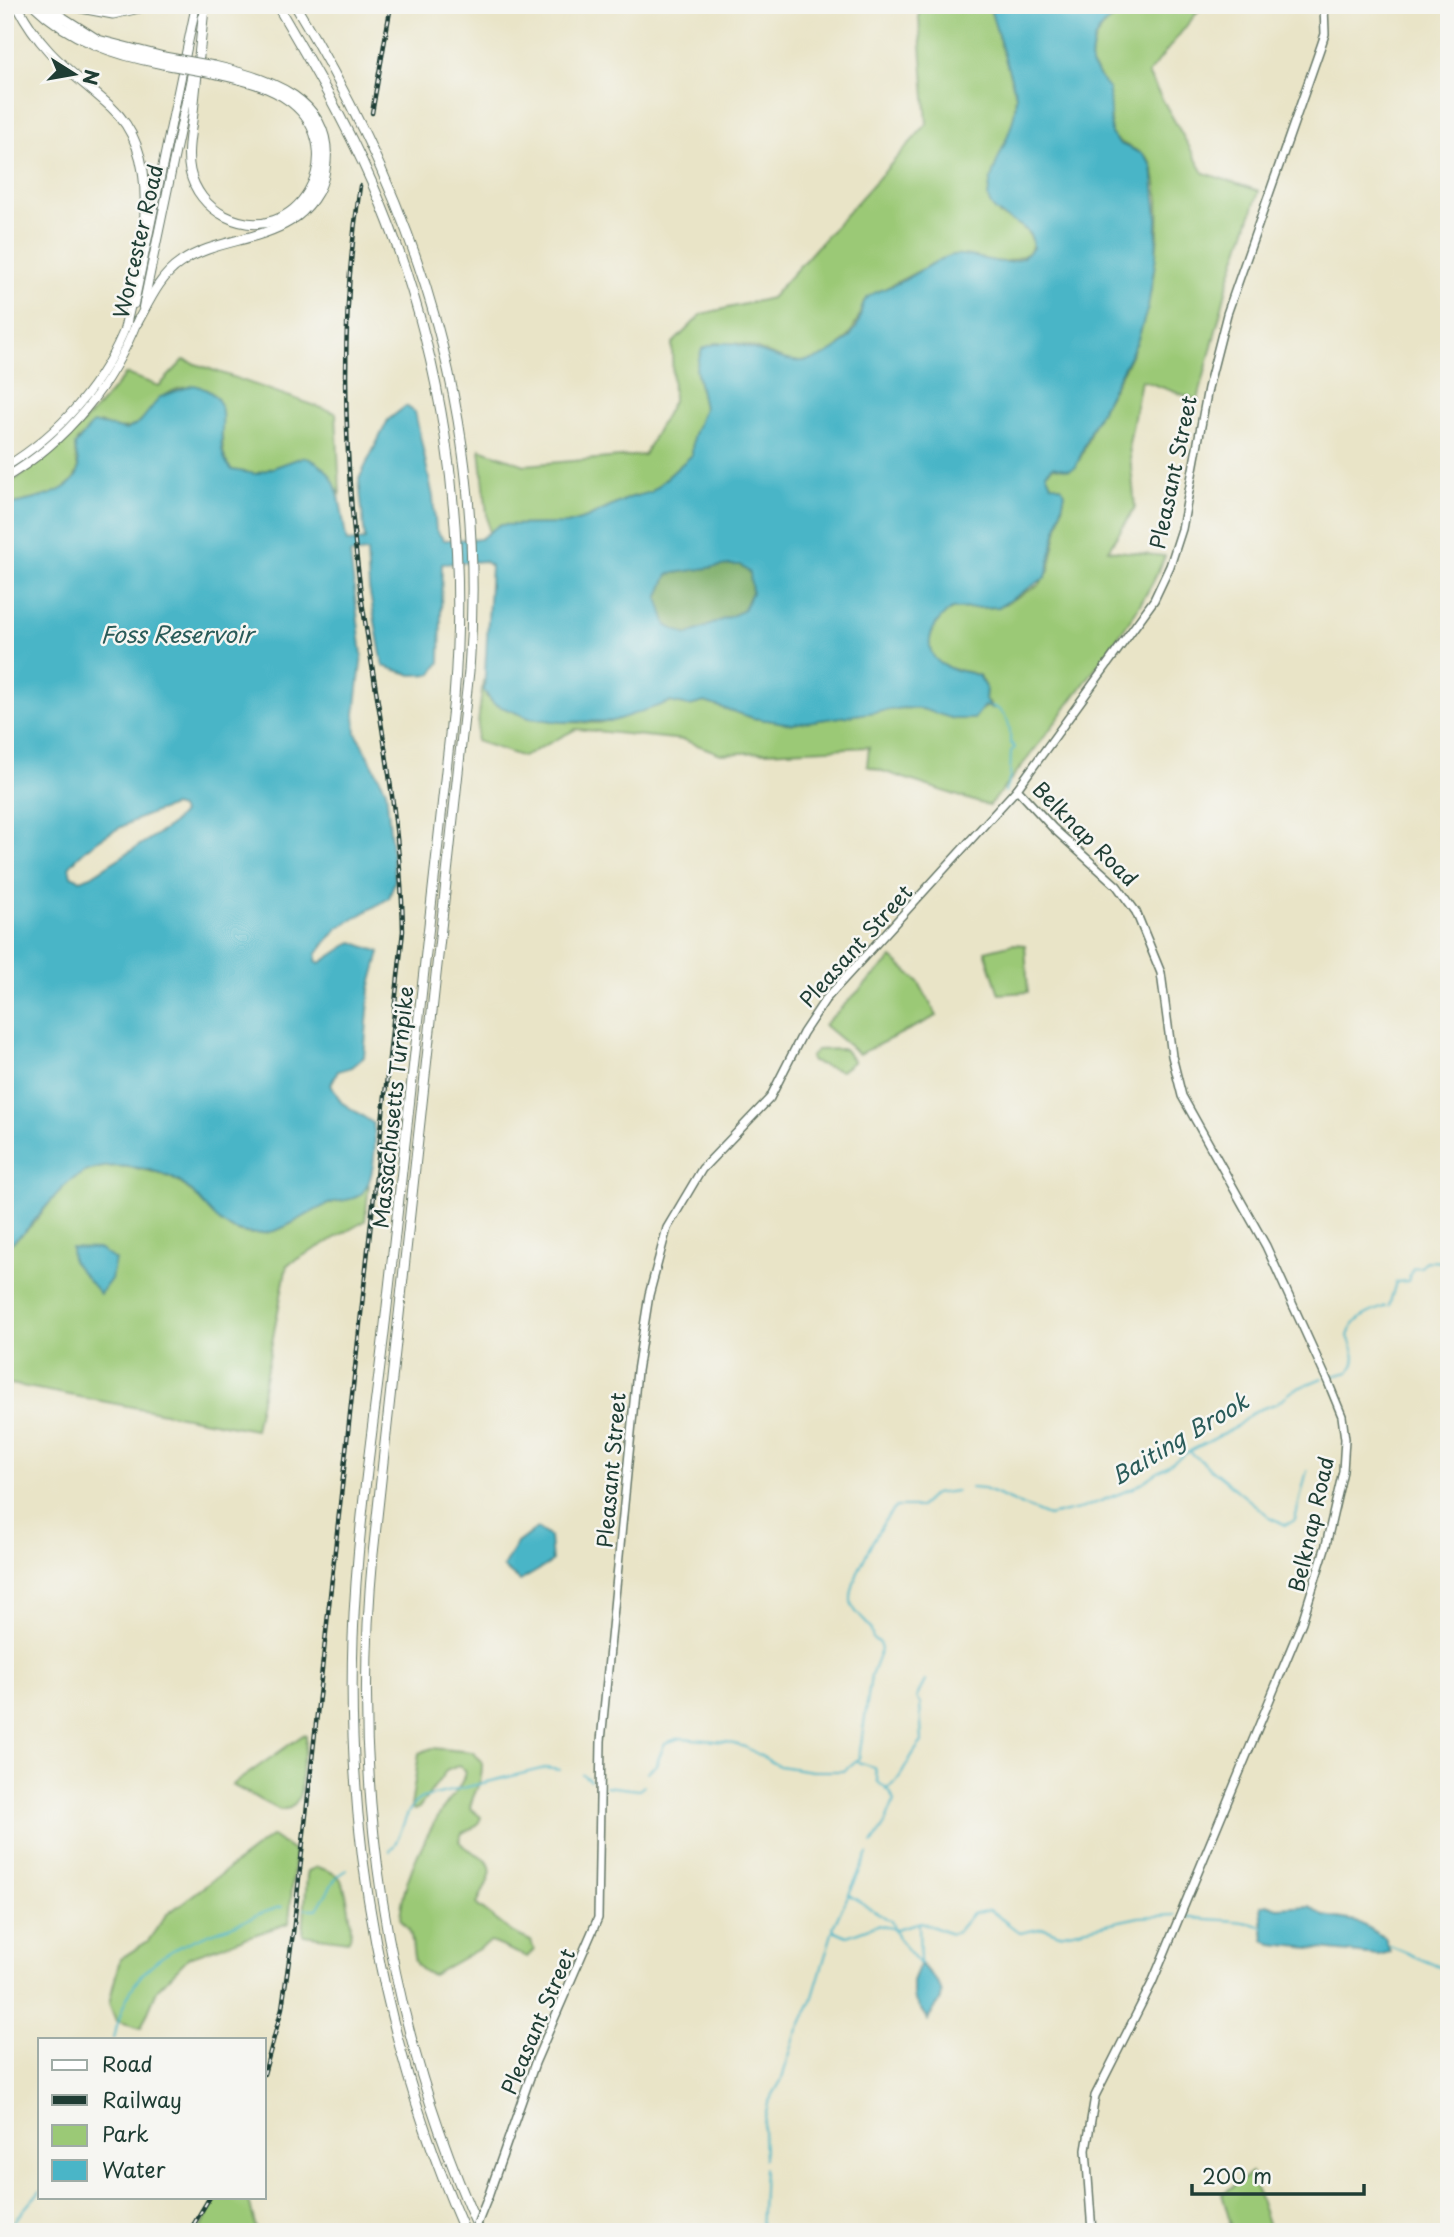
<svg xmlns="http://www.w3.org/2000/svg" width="1454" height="2237" font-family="'Playpen Sans',sans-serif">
	<rect width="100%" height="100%" fill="#f6f6f2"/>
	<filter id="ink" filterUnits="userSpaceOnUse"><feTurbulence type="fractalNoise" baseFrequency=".0143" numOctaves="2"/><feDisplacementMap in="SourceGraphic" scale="14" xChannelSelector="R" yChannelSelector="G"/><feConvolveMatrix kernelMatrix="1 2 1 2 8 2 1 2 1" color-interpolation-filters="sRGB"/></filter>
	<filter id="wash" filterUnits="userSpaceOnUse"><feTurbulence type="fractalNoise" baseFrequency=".00686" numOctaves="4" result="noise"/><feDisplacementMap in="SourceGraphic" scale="28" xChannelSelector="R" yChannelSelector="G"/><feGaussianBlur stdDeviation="1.57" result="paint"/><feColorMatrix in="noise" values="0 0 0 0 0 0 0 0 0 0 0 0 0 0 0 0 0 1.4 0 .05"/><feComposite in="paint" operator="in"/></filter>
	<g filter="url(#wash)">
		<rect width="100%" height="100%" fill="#e9e4c7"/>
		<g fill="#9bc976" stroke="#5d8355" stroke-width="2">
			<path d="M 918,5 L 989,5 L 1016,95 L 1013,128 L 995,168 L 999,215 C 1015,221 1026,226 1033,242 L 1030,252 C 994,272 990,255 956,255 C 947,255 873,294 864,301 C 855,337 828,370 787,360 C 772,356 757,347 741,344 C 732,342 723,344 714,343 L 696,368 L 704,408 L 693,437 L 692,455 L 651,492 L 628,498 L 587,518 L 567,524 L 499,525 L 489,533 L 480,449 L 525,465 L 644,455 L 673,401 L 672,344 L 702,314 L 771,298 L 927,124 Z"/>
			<path d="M 1082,5 L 1203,5 L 1148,74 L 1204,173 L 1259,191 L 1230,276 L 1198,400 L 1141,380 L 1129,444 L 1135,508 L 1108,550 L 1165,556 C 1148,598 1121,633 1094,670 C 1060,717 1026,762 989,806 L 867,766 L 869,747 L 721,754 L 684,740 L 576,729 L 523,757 L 476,741 L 483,680 L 486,696 L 494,704 L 529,718 L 561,722 L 599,723 L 670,702 L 689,706 L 705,702 L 753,718 L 792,724 L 903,708 L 922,709 L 966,720 L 988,706 L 990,703 L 985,700 L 986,687 L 980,676 C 969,670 957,672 947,667 C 917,653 931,621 952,609 L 999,607 L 1039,585 L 1049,571 L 1065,493 L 1061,487 L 1051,484 L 1046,473 L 1053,467 L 1070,470 C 1083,462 1087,438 1094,424 C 1107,397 1125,372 1136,344 C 1153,301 1167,211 1152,166 C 1146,148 1122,149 1111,134 L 1111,120 L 1101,78 L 1091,65 C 1091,35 1102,22 1128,9 L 1097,9 Z"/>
			<path d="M 184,360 L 336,413 L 340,494 L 322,468 L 303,457 L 256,474 L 232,470 C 208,446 242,388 192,387 C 145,386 152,447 100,423 L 77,440 L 75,451 L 78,469 C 71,497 28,499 5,506 L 5,486 C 54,456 90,418 126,374 L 159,386 Z"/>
			<polygon points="1013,944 1025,945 1028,992 999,994 985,951"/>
			<polygon points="892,958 918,981 937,1016 859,1054 824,1025"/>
			<polygon points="844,1049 854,1061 841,1071 812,1062 810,1058 816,1050"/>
			<path d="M 128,1167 C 145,1170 166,1173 180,1183 C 213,1205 223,1245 274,1231 C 292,1226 306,1214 322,1206 C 340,1198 357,1202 369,1184 L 365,1221 L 287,1265 L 255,1430 L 5,1383 L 5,1247 C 54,1219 54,1159 128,1167 Z"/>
			<path d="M 303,1735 L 306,1736 C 307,1749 304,1752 302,1764 C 299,1782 306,1795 290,1808 L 280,1810 L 232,1785 Z"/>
			<path d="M 432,1748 L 472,1752 L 482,1761 C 483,1787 473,1790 470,1808 L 481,1817 C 478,1827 472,1829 462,1833 L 459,1841 C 467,1854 498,1856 489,1878 C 486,1888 480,1894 477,1905 L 513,1933 L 531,1941 L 534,1950 L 527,1957 L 491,1942 L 433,1975 C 407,1968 416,1950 410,1932 C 408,1927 403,1923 400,1918 C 403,1879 422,1842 442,1810 C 451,1796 462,1788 465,1772 L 460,1765 L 446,1771 L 419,1808 L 414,1810 L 411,1807 L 419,1753 Z"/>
			<polygon points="272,1836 295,1852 289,1923 189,1957 157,1990 141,2028 116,2021 109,2003 120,1959 148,1941 166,1915"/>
			<path d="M 317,1867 C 324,1869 337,1873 341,1880 C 347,1891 355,1933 348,1941 L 303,1935 L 307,1875 L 308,1871 Z"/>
			<polygon points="1251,2173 1271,2232 1208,2232 1231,2225 1222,2194"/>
			<polygon points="218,2197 248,2197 257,2232 198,2232"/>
		</g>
		<polygon fill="#7cad67" stroke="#4e754e" stroke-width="2" points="728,565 740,565 750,573 752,592 743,611 687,635 667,626 658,598 668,574"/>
		<g fill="#4ab5c7" stroke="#34797e" stroke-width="2" fill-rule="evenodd">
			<path d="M 989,5 L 1129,8 C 1102,22 1091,32 1091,65 L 1109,90 L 1111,134 L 1120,144 L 1143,154 L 1152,166 L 1157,219 L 1156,255 L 1148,307 L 1137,342 L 1089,433 L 1076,467 L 1069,470 L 1053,466 L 1046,473 L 1051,484 L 1061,487 L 1065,493 L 1046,577 L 999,607 L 952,609 C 931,621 917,653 947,667 C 957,672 969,671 979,676 L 986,687 L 985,700 L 992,708 L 984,706 L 974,719 L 954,719 L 922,709 L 903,708 L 792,724 L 753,718 L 705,702 L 689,706 L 670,702 L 613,721 L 561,722 L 529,718 L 494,704 L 484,691 L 491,566 L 484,561 L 442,564 L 440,662 L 432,674 L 412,675 L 383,666 L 369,588 L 367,552 L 350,554 L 362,655 L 355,714 L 356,733 L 386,790 L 395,880 L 389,898 L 338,928 L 317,953 L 316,961 L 320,963 L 352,942 L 380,952 L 370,989 L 364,1057 L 352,1067 L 338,1071 L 331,1084 L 341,1102 L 373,1123 C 377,1139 375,1182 361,1194 C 354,1201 340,1200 331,1203 C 301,1214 277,1241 242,1232 C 216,1226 207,1206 189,1189 C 168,1170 130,1164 103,1167 C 56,1173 42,1226 5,1247 L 5,506 C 24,501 71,495 78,472 C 80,463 75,454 75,445 L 93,423 L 126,430 L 140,422 L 160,397 L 194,385 C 247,400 204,441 232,470 L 256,474 L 303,457 C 343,467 340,510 347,542 L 365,540 L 359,479 L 388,420 L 406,406 L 415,412 L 433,497 L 436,530 L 444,540 L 480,539 L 499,525 L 567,524 L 587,518 L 629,498 L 651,492 L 692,455 L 693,437 L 704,408 L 696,368 L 702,349 C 734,331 761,358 794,361 C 818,363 843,349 856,328 C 861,320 860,310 864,302 C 869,292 887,289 896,284 C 912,277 938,257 953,255 C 980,252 1011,277 1033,248 C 1034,218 994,224 988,198 C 990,161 1017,133 1016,95 ZM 728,565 L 740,565 L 750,573 L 752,592 L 743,611 L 687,635 L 667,626 L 658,598 L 668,574 ZM 173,806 L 180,808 L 182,813 L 170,826 L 91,876 L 80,880 L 71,876 L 69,867 C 92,837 138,817 173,806 Z"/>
			<polygon points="71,1248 99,1249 115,1260 111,1279 100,1294 72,1261"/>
			<polygon points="537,1528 550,1537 552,1562 520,1581 503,1567 517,1543"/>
			<polygon points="1267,1904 1278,1908 1310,1906 1324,1916 1356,1921 1385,1938 1390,1952 1378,1955 1272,1944 1264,1940 1261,1906"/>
			<path d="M 920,1964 C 929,1974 947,1986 940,2001 C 937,2008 930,2012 928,2020 L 913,1998 L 913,1981 Z"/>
		</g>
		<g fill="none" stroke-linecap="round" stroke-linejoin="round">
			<g stroke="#4ab5c7" stroke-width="2">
				<polyline points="1124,11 1143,5"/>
				<path d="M 992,706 C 1008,713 1011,726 1010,742 L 1015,748 L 1011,751 L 1010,777 L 1005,792"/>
				<polyline points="1389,1306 1396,1282 1408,1281 1413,1268 1421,1267 1426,1261 1449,1262"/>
				<path d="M 1332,1376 L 1349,1372 C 1360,1359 1353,1350 1348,1336 C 1354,1317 1369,1313 1386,1306"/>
				<polyline points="1190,1452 1270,1517 1286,1525 1295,1520 1307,1470"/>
				<polyline points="971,1488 984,1489 1048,1516 1083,1508 1134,1488 1190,1451 1233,1429 1255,1411 1275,1404 1294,1390 1322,1378"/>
				<polyline points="858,1762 875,1768 878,1782 890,1792 894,1801 884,1826 872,1844"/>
				<path d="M 647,1772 L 656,1765 L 665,1743 L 681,1738 L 727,1742 L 745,1747 L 779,1766 L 812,1771 L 844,1771 L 859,1758 L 871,1676 L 881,1650 L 879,1642 L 873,1639 L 870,1627 C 864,1620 850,1609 851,1598 C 851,1580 882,1519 896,1507 L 920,1507 L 934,1494 L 956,1491"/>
				<polyline points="582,1774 590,1780"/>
				<polyline points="605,1786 639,1790 644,1786"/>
				<path d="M 886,1790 C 905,1778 907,1757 922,1742 L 920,1703 L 916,1698 L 925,1681"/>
				<path d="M 390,1851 C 404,1836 403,1807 422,1798 L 545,1768 L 560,1770"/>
				<polyline points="868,1854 833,1927 835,1931 847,1936 877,1925 896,1929 921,1922 951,1934 957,1932 972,1914 990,1910 1020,1933 1044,1928 1059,1934 1139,1917 1176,1915"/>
				<polyline points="849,1895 891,1921 898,1938 920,1964"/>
				<polyline points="305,1909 317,1909 337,1876 346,1870"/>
				<path d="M 1186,1917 C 1211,1921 1239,1918 1263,1927"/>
				<polyline points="919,1924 920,1963"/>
				<polyline points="1390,1946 1449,1971"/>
				<path d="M 114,2039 C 129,1963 168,1948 236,1924 C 252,1919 265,1909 282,1907"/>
				<polyline points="764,2159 763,2128 768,2103 781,2081 796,2034 812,2000 833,1930"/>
				<polyline points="5,2231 40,2191"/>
				<polyline points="761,2232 764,2168"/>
			</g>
		</g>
	</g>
	<g filter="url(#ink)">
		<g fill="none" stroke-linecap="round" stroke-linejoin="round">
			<defs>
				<g id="secondary">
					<polyline points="1017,789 1053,828 1117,886 1136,912 1161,973 1172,1056 1182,1096 1266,1246 1328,1382 1342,1416 1345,1439 1343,1471 1326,1545 1302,1622 1152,1983 1095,2096 1086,2150 1092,2232"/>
					<polyline points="488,2197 535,2063 598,1918 601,1741 637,1371 649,1295 667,1228 702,1169 770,1098 803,1033 825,1000 1017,789 1154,600 1170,566 1182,529 1208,388 1227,314 1321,46 1325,34 1324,5"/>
				</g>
				<g id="trunk">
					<polyline points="202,23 206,5"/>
					<polyline points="134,304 196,5"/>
					<polyline points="143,307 194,63"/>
					<path d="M 5,467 C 60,434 104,383 127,323"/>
					<path d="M 5,478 C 67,441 112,386 138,319"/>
				</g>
				<g id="motorway">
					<path d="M 17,5 C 43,55 71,71 111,107 C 168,159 140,262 125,328"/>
					<path d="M 34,5 C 70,40 115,55 163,64"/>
					<polyline points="43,5 98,40 164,57"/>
					<polyline points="65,5 113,14 153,5"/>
					<path d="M 277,5 C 311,63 345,121 372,183 C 443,345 468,522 454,698 C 434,894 411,1091 389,1288 C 377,1404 357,1521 353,1638 C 346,1842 383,2044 465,2232"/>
					<path d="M 295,5 C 422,215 488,424 469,671 L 373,1554 C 351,1786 384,2018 480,2232"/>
					<path d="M 203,18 C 200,49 196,81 193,113 C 191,131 186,152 190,171 C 194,190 207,207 225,216 C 296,252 355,152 291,102 C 269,85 240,79 213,73"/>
					<path d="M 137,323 C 149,302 159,277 180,263 C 212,240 256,242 290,221 C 308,210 322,191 325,170 C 337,99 267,78 214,66"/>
				</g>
			</defs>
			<use href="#secondary" stroke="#667767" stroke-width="10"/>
			<use href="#trunk" stroke="#667767" stroke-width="10"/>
			<use href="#motorway" stroke="#667767" stroke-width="11"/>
			<use href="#secondary" stroke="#fff" stroke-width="7"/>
			<use href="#trunk" stroke="#fff" stroke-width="8"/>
			<use href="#motorway" stroke="#fff" stroke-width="9"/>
			<defs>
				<g id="rail">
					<polyline points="372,113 391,5"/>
					<path d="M 264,2074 L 282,2008 L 293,1933 L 403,931 C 401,817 377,706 361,594 C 343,457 339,322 360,186"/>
					<polyline points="189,2232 210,2197"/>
				</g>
			</defs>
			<use href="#rail" stroke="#1f3d34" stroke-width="4.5"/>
			<use href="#rail" stroke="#f6f6f2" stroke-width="2" stroke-dasharray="5" stroke-linecap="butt"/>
			<defs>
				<polyline id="secondary-bridge" points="474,2232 488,2197"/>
				<g id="motorway-bridge">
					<polyline points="164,57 214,66"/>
					<polyline points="163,64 213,73"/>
				</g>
			</defs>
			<use href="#secondary-bridge" stroke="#667767" stroke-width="10" stroke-linecap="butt"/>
			<use href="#motorway-bridge" stroke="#667767" stroke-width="11" stroke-linecap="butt"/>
			<use href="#secondary-bridge" stroke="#fff" stroke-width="7"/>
			<use href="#motorway-bridge" stroke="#fff" stroke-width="9"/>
		</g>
	</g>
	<g text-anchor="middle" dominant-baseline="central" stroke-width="5" stroke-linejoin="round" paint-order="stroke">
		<g font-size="21" fill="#1f3d34" stroke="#f6f6f2">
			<text transform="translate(137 241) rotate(-77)">Worcester Road</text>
			<text transform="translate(1172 472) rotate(-78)">Pleasant Street</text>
			<text transform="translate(1086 833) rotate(45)">Belknap Road</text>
			<text transform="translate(855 945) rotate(-48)">Pleasant Street</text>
			<text transform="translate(392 1107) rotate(-84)">Massachusetts Turnpike</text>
			<text transform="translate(610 1470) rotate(-85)">Pleasant Street</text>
			<text transform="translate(1310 1524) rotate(-77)">Belknap Road</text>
			<text transform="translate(537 2021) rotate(-67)">Pleasant Street</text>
		</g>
		<g font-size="23" font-style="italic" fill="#2a5b59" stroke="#f6f6f2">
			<text x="177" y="633">Foss Reservoir</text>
			<text transform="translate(1179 1438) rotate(-31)">Baiting Brook</text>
		</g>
	</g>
	<rect width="1454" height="2237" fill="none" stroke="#f6f6f2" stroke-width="28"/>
	<rect x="38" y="2038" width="228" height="161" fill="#f6f6f2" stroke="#a0aca6" stroke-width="2"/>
	<rect x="52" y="2060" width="35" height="10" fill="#ffffff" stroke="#a0aca6" stroke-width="2"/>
	<text x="102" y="2072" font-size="21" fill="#1f3d34">Road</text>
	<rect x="52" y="2095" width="35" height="10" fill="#1f3d34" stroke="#a0aca6" stroke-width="2"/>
	<text x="102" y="2108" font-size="21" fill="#1f3d34">Railway</text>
	<rect x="52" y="2125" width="35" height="21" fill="#9bc976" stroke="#a0aca6" stroke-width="2"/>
	<text x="102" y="2142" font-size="21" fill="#1f3d34">Park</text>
	<rect x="52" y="2160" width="35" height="21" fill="#4ab5c7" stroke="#a0aca6" stroke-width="2"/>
	<text x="102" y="2178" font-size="21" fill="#1f3d34">Water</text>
	<g transform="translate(74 74) rotate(101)" stroke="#f6f6f2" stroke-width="5" paint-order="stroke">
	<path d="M0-5L12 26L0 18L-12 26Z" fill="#1f3d34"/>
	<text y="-10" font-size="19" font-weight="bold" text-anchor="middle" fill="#1f3d34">N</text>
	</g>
	<path d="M1192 2184v10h172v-10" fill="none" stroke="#1f3d34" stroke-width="3.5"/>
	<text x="1202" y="2184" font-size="21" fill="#1f3d34" stroke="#f6f6f2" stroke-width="5" paint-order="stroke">200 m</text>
</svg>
